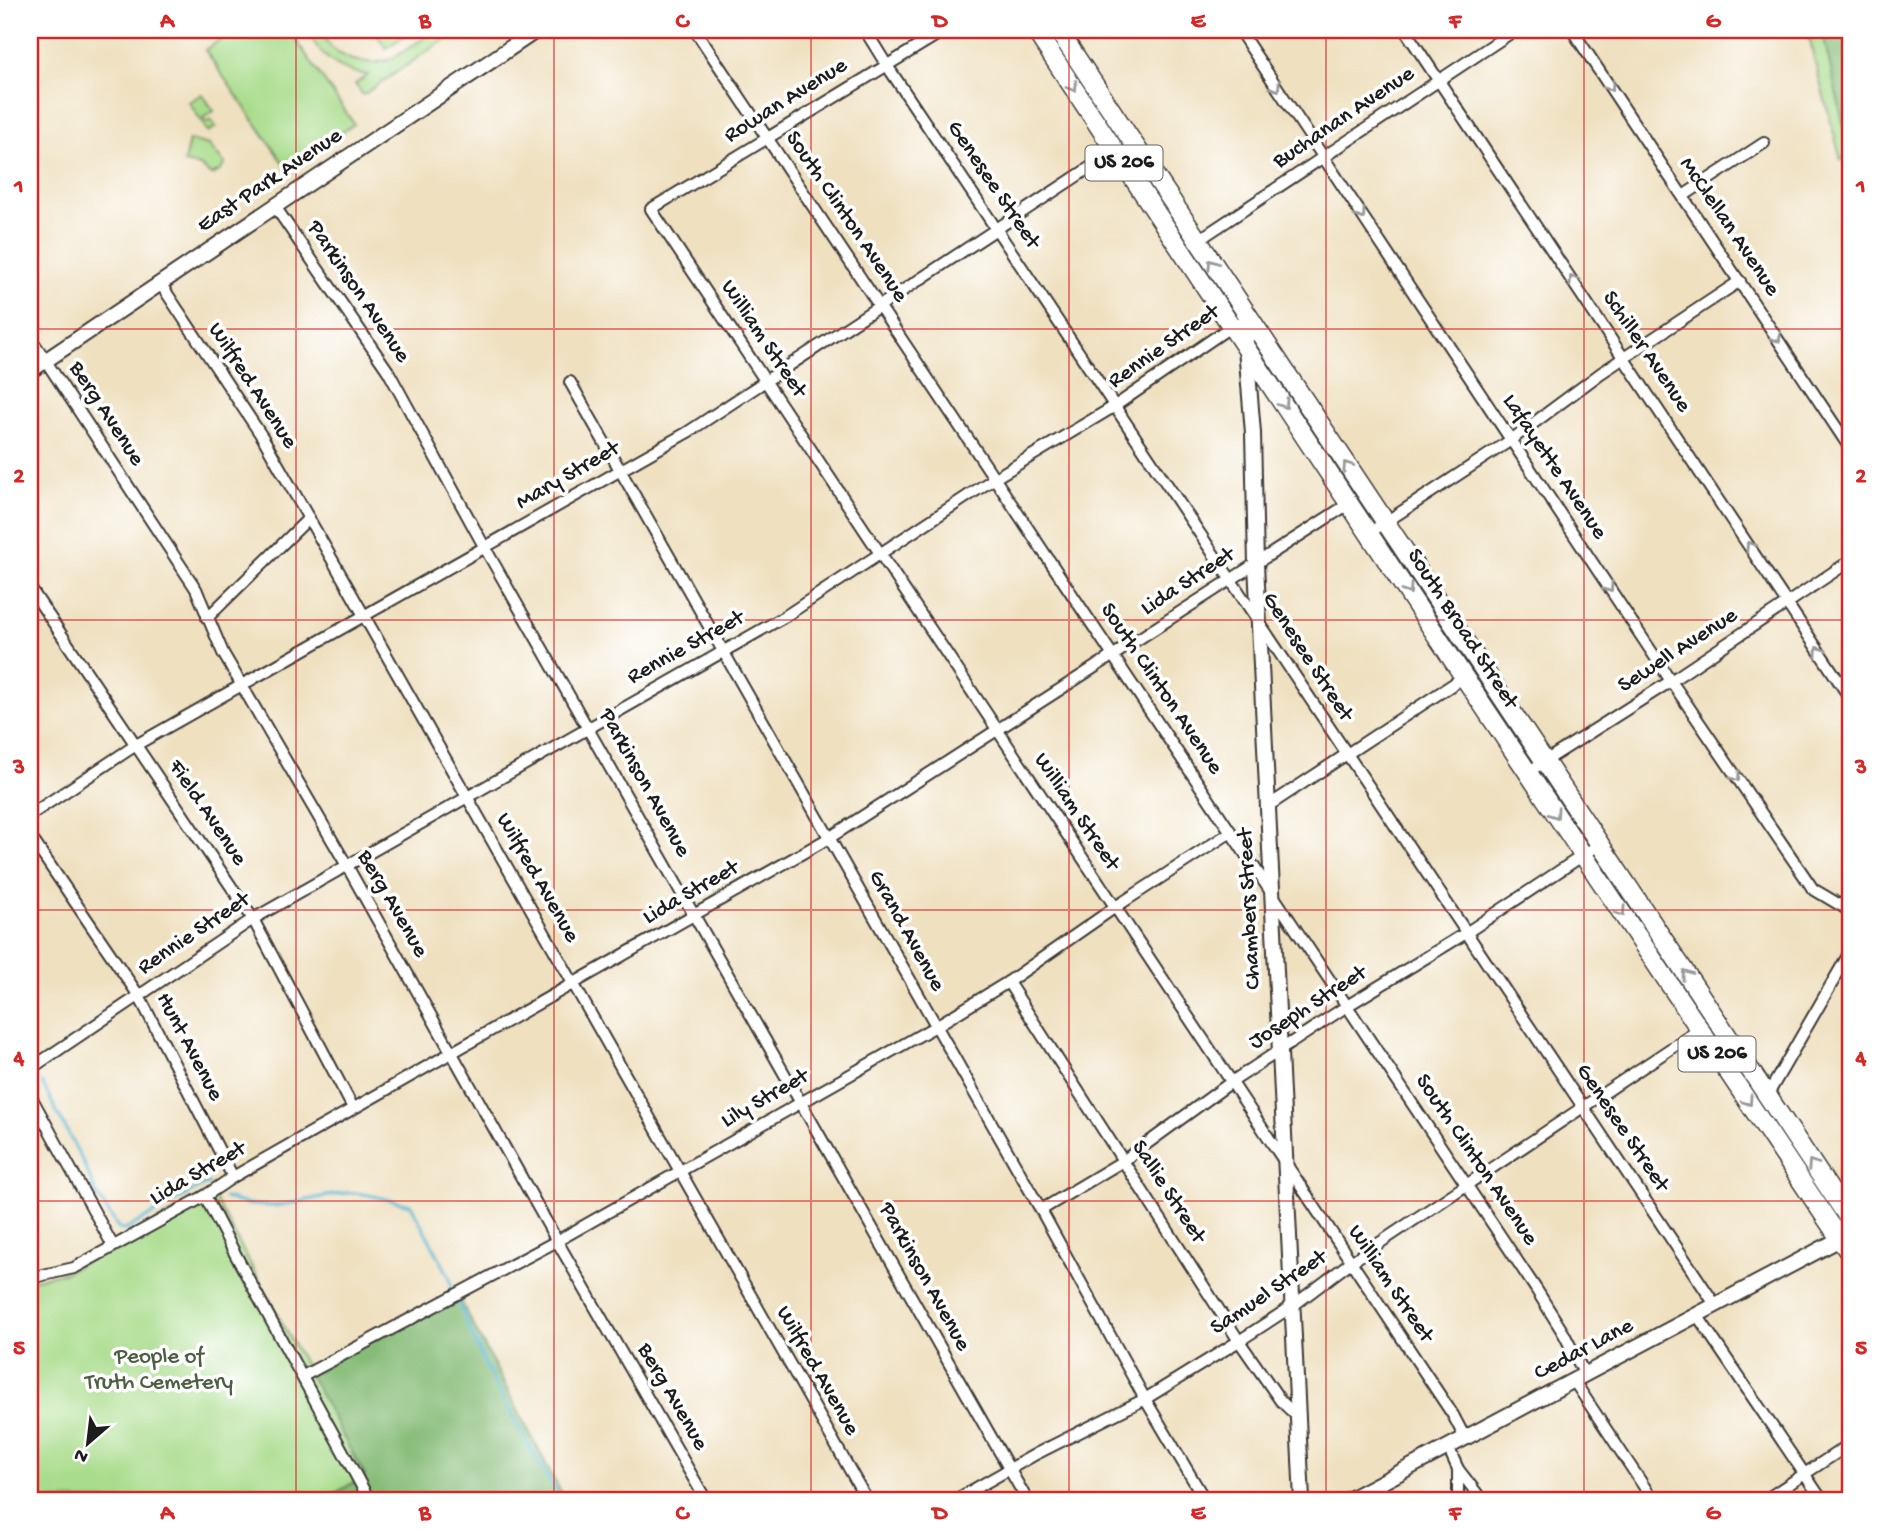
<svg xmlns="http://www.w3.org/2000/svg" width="1880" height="1530" font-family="'Gochi Hand',sans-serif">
	<rect width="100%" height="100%" fill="#fff"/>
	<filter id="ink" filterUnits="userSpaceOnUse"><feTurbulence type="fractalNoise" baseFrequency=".0143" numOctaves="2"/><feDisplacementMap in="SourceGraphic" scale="14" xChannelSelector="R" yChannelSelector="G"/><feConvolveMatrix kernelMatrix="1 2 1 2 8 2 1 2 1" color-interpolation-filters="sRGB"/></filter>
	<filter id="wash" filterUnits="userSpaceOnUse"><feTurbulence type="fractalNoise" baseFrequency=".00686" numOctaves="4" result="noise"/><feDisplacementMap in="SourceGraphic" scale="28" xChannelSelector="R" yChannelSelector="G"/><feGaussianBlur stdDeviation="1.57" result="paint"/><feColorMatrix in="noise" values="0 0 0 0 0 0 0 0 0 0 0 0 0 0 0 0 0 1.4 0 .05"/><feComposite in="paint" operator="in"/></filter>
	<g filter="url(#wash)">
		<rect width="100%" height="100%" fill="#efe0c0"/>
		<g fill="#a9dc8b" stroke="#627c54" stroke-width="2">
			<polygon points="234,30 289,30 354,124 288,170 205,50"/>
			<path d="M 308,30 L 320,30 L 331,47 L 340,54 L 352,60 L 375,63 L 392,59 L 436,30 L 459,30 L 363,95 L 355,84 L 368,75 C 341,72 318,57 308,30 Z"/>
			<polygon points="374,30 413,30 386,48"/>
			<polygon points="1808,30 1850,30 1850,155 1841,160 1814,59"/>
			<polygon points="202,94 214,111 203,118 206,123 211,120 216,127 208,132 189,102"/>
			<polygon points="189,140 209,145 225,164 220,171 211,175 200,166 184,163"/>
			<polygon points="211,1191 365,1477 323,1500 30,1500 30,1280 66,1272"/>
		</g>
		<g fill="#86bc77" stroke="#516c4a" stroke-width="2">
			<polygon points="1822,30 1850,30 1850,153"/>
			<polygon points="457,1294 565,1500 323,1500 365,1476 309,1374"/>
		</g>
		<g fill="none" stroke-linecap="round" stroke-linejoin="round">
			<g stroke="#50b2cf" stroke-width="3.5">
				<polyline points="42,1083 83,1162 96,1193 119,1229 125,1230 205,1184 209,1184"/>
				<path d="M 225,1198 C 277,1216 298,1198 347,1193 C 361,1191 396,1202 411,1205 L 450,1278 L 451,1286"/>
				<polyline points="459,1304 485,1365 529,1446 561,1500"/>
			</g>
		</g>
	</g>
	<g filter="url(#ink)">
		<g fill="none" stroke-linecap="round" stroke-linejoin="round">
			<defs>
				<g id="minor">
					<polyline points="695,30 1536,1289 1564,1334 1585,1375"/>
					<polyline points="865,30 886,64 1716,1306"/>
					<polyline points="945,30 651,209 1453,1415 1465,1438"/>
					<polyline points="1239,30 1671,681 1813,889 1850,911"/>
					<polyline points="1405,30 1850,698"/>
					<polyline points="1572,30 1850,448"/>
					<polyline points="1683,196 1764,143"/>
					<polyline points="274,205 388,371 485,548 1027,1500"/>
					<polyline points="1197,241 1515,30"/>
					<polyline points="160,283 263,438 867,1500"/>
					<polyline points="30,337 196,589 223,653 346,864 557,1241 706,1500"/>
					<polyline points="570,382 1041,1210 1145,1399 1205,1500"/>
					<polyline points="1369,533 1511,440 1601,373 1740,281"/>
					<polyline points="30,588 253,919 353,1108"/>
					<polyline points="207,618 309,518"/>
					<polyline points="1528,772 1671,681 1850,561"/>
					<polyline points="1268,806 1464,677"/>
					<polyline points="30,815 136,745 688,432 1115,151"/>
					<polyline points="30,836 139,996 233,1177"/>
					<polyline points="1008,982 1239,1341 1280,1400 1300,1419"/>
					<polyline points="30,1069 253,919 784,617 995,478 1115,406 1236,323"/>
					<polyline points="30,1095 113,1246"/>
					<polyline points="1767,1096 1850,952"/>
					<path d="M 205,1196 C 257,1299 315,1398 369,1500"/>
					<polyline points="1041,1210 1123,1161 1230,1083 1347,1006 1466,933 1600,844"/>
					<polyline points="30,1278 74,1268 205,1196 233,1177 829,838 1350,503"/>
					<polyline points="1697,1315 1822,1500"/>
					<polyline points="303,1376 557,1241 936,1026 1008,982 1114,908 1231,832"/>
					<polyline points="1574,1381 1653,1500"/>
					<polyline points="1448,1447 1458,1469 1482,1500"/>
					<polyline points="955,1500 1036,1454 1145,1399 1239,1341 1294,1305 1351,1262 1700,1029"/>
					<polyline points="1458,1500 1458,1469"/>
					<polyline points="1765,1500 1850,1444"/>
				</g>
				<g id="tertiary">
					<polyline points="1246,315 1246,348 1253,433 1256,564 1302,1500"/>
					<polyline points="30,371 537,30"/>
					<polyline points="1348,1500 1840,1239"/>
				</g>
				<g id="primary">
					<polyline points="1035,30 1464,677 1850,1254"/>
					<polyline points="1058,30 1850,1220"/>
				</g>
			</defs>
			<use href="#minor" stroke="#3c3935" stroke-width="14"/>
			<use href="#tertiary" stroke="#3c3935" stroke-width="18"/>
			<use href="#primary" stroke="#3c3935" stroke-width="21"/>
			<use href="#minor" stroke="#fff" stroke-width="10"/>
			<use href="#tertiary" stroke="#fff" stroke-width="14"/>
			<use href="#primary" stroke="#fff" stroke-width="18"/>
		</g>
		<defs><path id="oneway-chevron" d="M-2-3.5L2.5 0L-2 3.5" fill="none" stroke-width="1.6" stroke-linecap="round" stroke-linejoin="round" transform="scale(1.75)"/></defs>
		<g stroke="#999">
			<use href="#oneway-chevron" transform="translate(1073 87) rotate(56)"/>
			<use href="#oneway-chevron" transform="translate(1276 87) rotate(57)"/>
			<use href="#oneway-chevron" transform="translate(1610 87) rotate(56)"/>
			<use href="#oneway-chevron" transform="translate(1361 215) rotate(56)"/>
			<use href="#oneway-chevron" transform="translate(1212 264) rotate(-124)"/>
			<use href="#oneway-chevron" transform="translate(1573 280) rotate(-124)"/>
			<use href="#oneway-chevron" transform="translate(1777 338) rotate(56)"/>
			<use href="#oneway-chevron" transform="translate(1284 404) rotate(56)"/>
			<use href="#oneway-chevron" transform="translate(1347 466) rotate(-124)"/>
			<use href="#oneway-chevron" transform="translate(1750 546) rotate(-123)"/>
			<use href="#oneway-chevron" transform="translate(1609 588) rotate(56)"/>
			<use href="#oneway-chevron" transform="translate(1408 590) rotate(56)"/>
			<use href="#oneway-chevron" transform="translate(1819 651) rotate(-124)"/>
			<use href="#oneway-chevron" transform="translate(1736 777) rotate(56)"/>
			<use href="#oneway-chevron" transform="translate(1555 814) rotate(56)"/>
			<use href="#oneway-chevron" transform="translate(1621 912) rotate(56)"/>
			<use href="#oneway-chevron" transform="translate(1686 974) rotate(-124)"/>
			<use href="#oneway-chevron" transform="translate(1748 1101) rotate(56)"/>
			<use href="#oneway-chevron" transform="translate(1812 1164) rotate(-124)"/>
		</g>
	</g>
	<path fill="none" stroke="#d62828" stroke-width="2" stroke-opacity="0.55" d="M 296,30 L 296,1500M 554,30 L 554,1500M 811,30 L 811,1500M 1069,30 L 1069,1500M 1326,30 L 1326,1500M 1584,30 L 1584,1500M 30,329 L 1850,329M 30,620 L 1850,620M 30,910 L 1850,910M 30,1201 L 1850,1201"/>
	<g text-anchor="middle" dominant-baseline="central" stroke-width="7" stroke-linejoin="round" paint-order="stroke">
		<g fill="#fff" stroke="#606060" stroke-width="2">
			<rect x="1085.5" y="145.5" width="77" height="35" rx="5"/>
			<rect x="1678.5" y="1036.5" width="77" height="35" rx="5"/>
		</g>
		<g font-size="21" font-weight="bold" fill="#1c1c1c">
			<text x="1124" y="163">US 206</text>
			<text x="1717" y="1054">US 206</text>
		</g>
		<g font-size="23" fill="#1c1c1c" stroke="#fff">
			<text transform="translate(786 101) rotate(-32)">Rowan Avenue</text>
			<text transform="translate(1344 118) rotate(-34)">Buchanan Avenue</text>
			<text transform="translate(270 181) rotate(-34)">East Park Avenue</text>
			<text transform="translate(993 185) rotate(56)">Genesee Street</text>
			<text transform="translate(846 217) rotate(56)">South Clinton Avenue</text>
			<text transform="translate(1729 227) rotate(56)">McClellan Avenue</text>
			<text transform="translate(358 292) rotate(56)">Parkinson Avenue</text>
			<text transform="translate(763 339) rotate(56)">William Street</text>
			<text transform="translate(1164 347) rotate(-35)">Rennie Street</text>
			<text transform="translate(1646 352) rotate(56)">Schiller Avenue</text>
			<text transform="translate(252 386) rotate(57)">Wilfred Avenue</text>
			<text transform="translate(106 414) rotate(57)">Berg Avenue</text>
			<text transform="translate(1554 467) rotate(56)">Lafayette Avenue</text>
			<text transform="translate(568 476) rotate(-30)">Mary Street</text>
			<text transform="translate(1188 582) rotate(-33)">Lida Street</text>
			<text transform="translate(1462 629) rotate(57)">South Broad Street</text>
			<text transform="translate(686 648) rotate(-29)">Rennie Street</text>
			<text transform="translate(1678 651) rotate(-33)">Sewell Avenue</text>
			<text transform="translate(1307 657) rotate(57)">Genesee Street</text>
			<text transform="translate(1161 689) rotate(56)">South Clinton Avenue</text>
			<text transform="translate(644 783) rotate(61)">Parkinson Avenue</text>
			<text transform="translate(1076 812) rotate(56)">William Street</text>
			<text transform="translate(207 813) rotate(56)">Field Avenue</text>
			<text transform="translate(537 878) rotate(60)">Wilfred Avenue</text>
			<text transform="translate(691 893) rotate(-30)">Lida Street</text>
			<text transform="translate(392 904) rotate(60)">Berg Avenue</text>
			<text transform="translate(1250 909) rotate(-93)">Chambers Street</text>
			<text transform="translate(906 931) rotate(61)">Grand Avenue</text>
			<text transform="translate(194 934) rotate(-34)">Rennie Street</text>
			<text transform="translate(1308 1008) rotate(-33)">Joseph Street</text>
			<text transform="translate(189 1047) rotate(62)">Hunt Avenue</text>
			<text transform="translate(765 1099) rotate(-30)">Lily Street</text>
			<text transform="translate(1622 1128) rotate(56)">Genesee Street</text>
			<text transform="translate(1476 1160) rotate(56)">South Clinton Avenue</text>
			<text transform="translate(198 1174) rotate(-30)">Lida Street</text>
			<text transform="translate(1168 1192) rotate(57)">Sallie Street</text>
			<text transform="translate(924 1277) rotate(61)">Parkinson Avenue</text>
			<text transform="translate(1390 1284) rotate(56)">William Street</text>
			<text transform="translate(1269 1293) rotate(-34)">Samuel Street</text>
			<text transform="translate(1584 1350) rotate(-28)">Cedar Lane</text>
			<text transform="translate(817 1371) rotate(60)">Wilfred Avenue</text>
			<text transform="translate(672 1397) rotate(60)">Berg Avenue</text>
		</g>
		<g font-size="23" fill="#4d5f43" stroke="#fff">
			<text x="159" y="1357">People of<tspan x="159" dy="26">Truth Cemetery</tspan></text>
		</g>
	</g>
	<rect width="1880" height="1530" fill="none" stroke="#fff" stroke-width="77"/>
	<g transform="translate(88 1443) rotate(208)" stroke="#ffffff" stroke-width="5" paint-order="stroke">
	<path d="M0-5L12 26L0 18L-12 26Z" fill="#1c1c1c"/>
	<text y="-10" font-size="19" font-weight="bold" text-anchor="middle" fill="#1c1c1c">N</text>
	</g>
	<rect x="38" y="38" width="1804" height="1454" fill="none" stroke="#d62828" stroke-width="2.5"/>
	<g font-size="23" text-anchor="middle" font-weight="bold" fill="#d62828">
		<text x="167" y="27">A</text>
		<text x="425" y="27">B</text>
		<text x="682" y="27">C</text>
		<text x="940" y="27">D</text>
		<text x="1198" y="27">E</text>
		<text x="1455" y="27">F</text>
		<text x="1713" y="27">G</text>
		<text x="19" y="192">1</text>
		<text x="1861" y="192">1</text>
		<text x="19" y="482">2</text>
		<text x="1861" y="482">2</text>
		<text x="19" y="773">3</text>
		<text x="1861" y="773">3</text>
		<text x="19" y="1064">4</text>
		<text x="1861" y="1064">4</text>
		<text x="19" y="1354">5</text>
		<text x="1861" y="1354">5</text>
		<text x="167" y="1519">A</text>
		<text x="425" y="1519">B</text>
		<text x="682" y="1519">C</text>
		<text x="940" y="1519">D</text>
		<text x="1198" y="1519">E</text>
		<text x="1455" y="1519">F</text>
		<text x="1713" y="1519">G</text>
	</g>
</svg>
